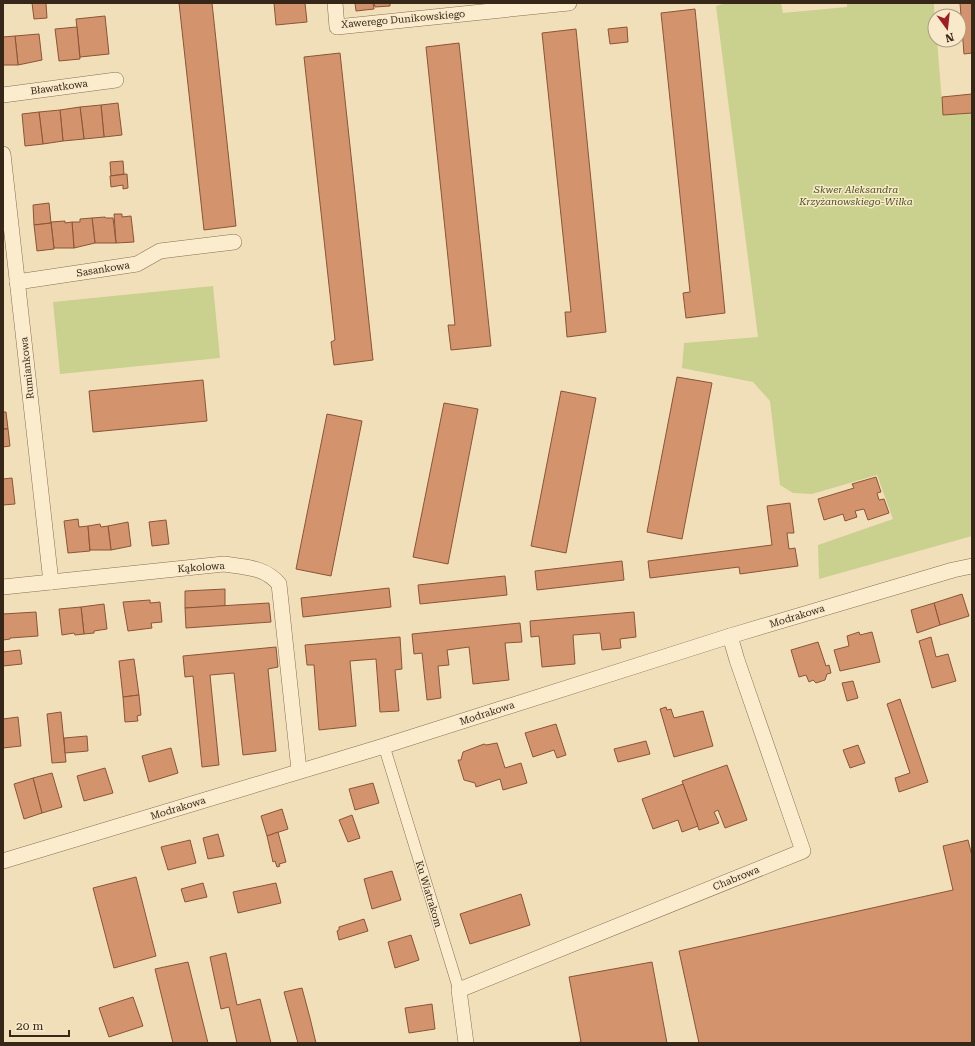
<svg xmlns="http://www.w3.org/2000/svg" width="975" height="1046" font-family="'Roboto Serif',serif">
	<rect width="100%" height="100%" fill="#f1dfba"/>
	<g fill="#cad08e">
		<polygon points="726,3 781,3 783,13 847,7 847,3 934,3 935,40 937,40 943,115 972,113 972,536 819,579 818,545 893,519 877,475 812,494 793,493 780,485 770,401 753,382 682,368 684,343 758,337 716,6"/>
		<polygon points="213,286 220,358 60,374 53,302"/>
	</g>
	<g fill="#d3936c" stroke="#8a5537">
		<polygon points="32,3 46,3 47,18 34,19"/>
		<polygon points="179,3 212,3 236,226 204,230"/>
		<polygon points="274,3 305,3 307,22 276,25"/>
		<polygon points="355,3 373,3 374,9 356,11"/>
		<polygon points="374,3 390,3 390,6 375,7"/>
		<polygon points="960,3 972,3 972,53 964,54"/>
		<polygon points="695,9 725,313 686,318 683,293 690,292 661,13"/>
		<polygon points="105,16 109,54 80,57 76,19"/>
		<polygon points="77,27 80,59 59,61 55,29"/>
		<polygon points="627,27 628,42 610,44 608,29"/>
		<polygon points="576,29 606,332 567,337 565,312 571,312 542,33"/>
		<polygon points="39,34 42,60 18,65 15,36"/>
		<polygon points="15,36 18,65 3,65 3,37"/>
		<polygon points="459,43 491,346 451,350 448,325 455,325 426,47"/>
		<polygon points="340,53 373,360 334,365 331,342 335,340 304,57"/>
		<polygon points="972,94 972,113 943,115 942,97"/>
		<polygon points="118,103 122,135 104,137 101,105"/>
		<polygon points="101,105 104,137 84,139 80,107"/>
		<polygon points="80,107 84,139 63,141 60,110"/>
		<polygon points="60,110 63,141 43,144 39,112"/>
		<polygon points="39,112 43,144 25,146 22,114"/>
		<polygon points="123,161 124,174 111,176 110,162"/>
		<polygon points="127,174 128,188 123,189 123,185 111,187 110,176"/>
		<polygon points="49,203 51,223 34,225 33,205"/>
		<polygon points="114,214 122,214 122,217 131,216 134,242 116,243"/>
		<polygon points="105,217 106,218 113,218 116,243 95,243 92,218"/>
		<polygon points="92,218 95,243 74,248 72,222 80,222 80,219"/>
		<polygon points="65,221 65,223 72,222 74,248 54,248 51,222"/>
		<polygon points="51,223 54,249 37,251 34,225"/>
		<polygon points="677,377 712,383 682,539 647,532"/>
		<polygon points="203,380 207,421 93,432 89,391"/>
		<polygon points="561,391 596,398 566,553 531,546"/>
		<polygon points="444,403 478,409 448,564 413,557"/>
		<polygon points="3,412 6,412 8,429 3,429"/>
		<polygon points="327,414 362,421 331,576 296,569"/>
		<polygon points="3,429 8,429 10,446 3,447"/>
		<polygon points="876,477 881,492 877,493 879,500 884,499 889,513 868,520 864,509 855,511 857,517 845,521 843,514 824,520 818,499 854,488 852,484"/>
		<polygon points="12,478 15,504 3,505 3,479"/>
		<polygon points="790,503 794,533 787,533 789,549 795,548 798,566 740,574 739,567 650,578 648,561 772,545 767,506"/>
		<polygon points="78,519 79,527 88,526 90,551 68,553 64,521"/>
		<polygon points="166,520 169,544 152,546 149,522"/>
		<polygon points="128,522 131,546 111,550 108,526"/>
		<polygon points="100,524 101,527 108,526 111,550 90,550 88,526"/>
		<polygon points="622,561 624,580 537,590 535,571"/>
		<polygon points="505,576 507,595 420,604 418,585"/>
		<polygon points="389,588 391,607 303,617 301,598"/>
		<polygon points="225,589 225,606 185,608 185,591"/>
		<polygon points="962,594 969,616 940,625 934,603"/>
		<polygon points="150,600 150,603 160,602 162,622 151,623 152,628 128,631 123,602"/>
		<polygon points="269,603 271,622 186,628 185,608"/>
		<polygon points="934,603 940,625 917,633 911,610"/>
		<polygon points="104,604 107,629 94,631 94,633 84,634 81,607"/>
		<polygon points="81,607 84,634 75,635 74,633 62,635 59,609"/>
		<polygon points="36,612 38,636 10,638 10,639 3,640 3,614"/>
		<polygon points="634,612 636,637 620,639 621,648 602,650 600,633 573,635 575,664 542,667 539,636 531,637 530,621"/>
		<polygon points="520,623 522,642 505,643 509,680 473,684 469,647 447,650 449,665 438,666 441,698 427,700 422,653 414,654 412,634"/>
		<polygon points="859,632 860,635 872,632 880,662 840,671 834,650 849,646 847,636"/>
		<polygon points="400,637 402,669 395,670 399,711 380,712 376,659 350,661 356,726 319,730 314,665 307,665 305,645"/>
		<polygon points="931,637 936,657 948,654 956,681 932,688 919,641"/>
		<polygon points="818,642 826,666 829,665 831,673 827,674 825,680 816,683 813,680 809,682 806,675 799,677 791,650"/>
		<polygon points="276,647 278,667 268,669 276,751 243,755 234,673 210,675 219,765 202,767 193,676 185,677 183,656"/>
		<polygon points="20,650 22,664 3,666 3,652"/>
		<polygon points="134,659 139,695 123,697 119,661"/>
		<polygon points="853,681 858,698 847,701 842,683"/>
		<polygon points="139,695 141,715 137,716 138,721 125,722 123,697"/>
		<polygon points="900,699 928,782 899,792 895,778 910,773 887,704"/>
		<polygon points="666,707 667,710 671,709 674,718 703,711 713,746 674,757 660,709"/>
		<polygon points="61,712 66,762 52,763 47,714"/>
		<polygon points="18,717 21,746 3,748 3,719"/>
		<polygon points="556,724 566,755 557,758 554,750 533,757 525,733"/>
		<polygon points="87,736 88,751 65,753 64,738"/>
		<polygon points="646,741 650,754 618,762 614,749"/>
		<polygon points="497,743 505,768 521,763 527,783 503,790 500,779 476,787 475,783 464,780 458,760 461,760 463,752 484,744 486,745"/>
		<polygon points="858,745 865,763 850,768 843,750"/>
		<polygon points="171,748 178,773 149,782 142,756"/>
		<polygon points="727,765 747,820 725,828 718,810 714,812 719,823 699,830 682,781"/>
		<polygon points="105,768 113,793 84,801 77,776"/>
		<polygon points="52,773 62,807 42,813 33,778"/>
		<polygon points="33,778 42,813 24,819 14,784"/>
		<polygon points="373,783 379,803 355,810 349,789"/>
		<polygon points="683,784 698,826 682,832 678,820 653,829 642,799"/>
		<polygon points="282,809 288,829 267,836 261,816"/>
		<polygon points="352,815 360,838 348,842 339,820"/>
		<polygon points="278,832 286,862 279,864 280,866 277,867 275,861 273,862 267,836"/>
		<polygon points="218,834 224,856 208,859 203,838"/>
		<polygon points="190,840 196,863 168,870 161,847"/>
		<polygon points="968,840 972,856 972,1043 699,1043 679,951 953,890 943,846"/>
		<polygon points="392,871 401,900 372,909 364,879"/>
		<polygon points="136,877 156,956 114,968 93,888"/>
		<polygon points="203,883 207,897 185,902 181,889"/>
		<polygon points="276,883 281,903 238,913 233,892"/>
		<polygon points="521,894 530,925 470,944 460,914"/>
		<polygon points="364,919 368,931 339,940 337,931 339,930 339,927"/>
		<polygon points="411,935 419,960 395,968 388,942"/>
		<polygon points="226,953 237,1005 260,999 271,1043 237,1043 229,1007 221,1009 210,957"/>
		<polygon points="188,962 208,1043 173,1043 155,969"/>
		<polygon points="652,962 667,1043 574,1043 581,1042 569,977"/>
		<polygon points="302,988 310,1018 316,1043 298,1043 284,992"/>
		<polygon points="133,997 143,1026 109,1037 99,1008"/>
		<polygon points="432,1004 435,1029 409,1033 405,1008"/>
	</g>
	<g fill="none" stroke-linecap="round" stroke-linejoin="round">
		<defs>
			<polyline id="pedestrian" points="384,746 459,990"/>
			<g id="minor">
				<polyline points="335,3 337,27 569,3"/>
				<polyline points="3,95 116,80"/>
				<polyline points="3,154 51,582"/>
				<polyline points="17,282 137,264 160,251 234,242"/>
				<path d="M 3,587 L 224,564 C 244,567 265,567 279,584 L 299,770"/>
				<polyline points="3,861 384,746 730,636 953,570 972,566"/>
				<polyline points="466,1043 459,990 803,851 737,660 730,636"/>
			</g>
		</defs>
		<use href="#pedestrian" stroke="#896e53" stroke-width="12"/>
		<use href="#minor" stroke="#896e53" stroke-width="16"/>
		<use href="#pedestrian" stroke="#fcecce" stroke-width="11"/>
		<use href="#minor" stroke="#fcecce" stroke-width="15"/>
	</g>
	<g text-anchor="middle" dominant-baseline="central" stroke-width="3" stroke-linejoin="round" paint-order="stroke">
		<g font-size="10" fill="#372719" stroke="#f8e9ca">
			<text transform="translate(403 19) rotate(-5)">Xawerego Dunikowskiego</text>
			<text transform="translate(59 87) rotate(-8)">Bławatkowa</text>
			<text transform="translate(103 269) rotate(-9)">Sasankowa</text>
			<text transform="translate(27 368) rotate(-96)">Rumiankowa</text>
			<text transform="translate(201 567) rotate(-4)">Kąkolowa</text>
			<text transform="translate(797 616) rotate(-17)">Modrakowa</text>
			<text transform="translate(487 713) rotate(-18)">Modrakowa</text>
			<text transform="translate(178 808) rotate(-17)">Modrakowa</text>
			<text transform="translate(736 878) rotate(-22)">Chabrowa</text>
			<text transform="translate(429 894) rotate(73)">Ku Wiatrakom</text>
		</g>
		<g font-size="10" font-style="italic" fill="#49551e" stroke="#f8e9ca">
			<text x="856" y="189">Skwer Aleksandra<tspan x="856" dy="12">Krzyżanowskiego-Wilka</tspan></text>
		</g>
	</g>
	<rect width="975" height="1046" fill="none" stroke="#372719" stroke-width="8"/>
	<g transform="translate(947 28) rotate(165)"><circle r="19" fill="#f8e9ca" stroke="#ab9b83"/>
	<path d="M0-3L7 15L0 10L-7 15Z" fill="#9d1e23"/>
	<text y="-6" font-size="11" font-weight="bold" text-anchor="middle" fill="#372719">N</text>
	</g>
	<path d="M10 1030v6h59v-6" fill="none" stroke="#372719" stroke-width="2"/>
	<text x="16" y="1030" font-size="12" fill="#372719" stroke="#f8e9ca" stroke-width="3" paint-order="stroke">20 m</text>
</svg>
